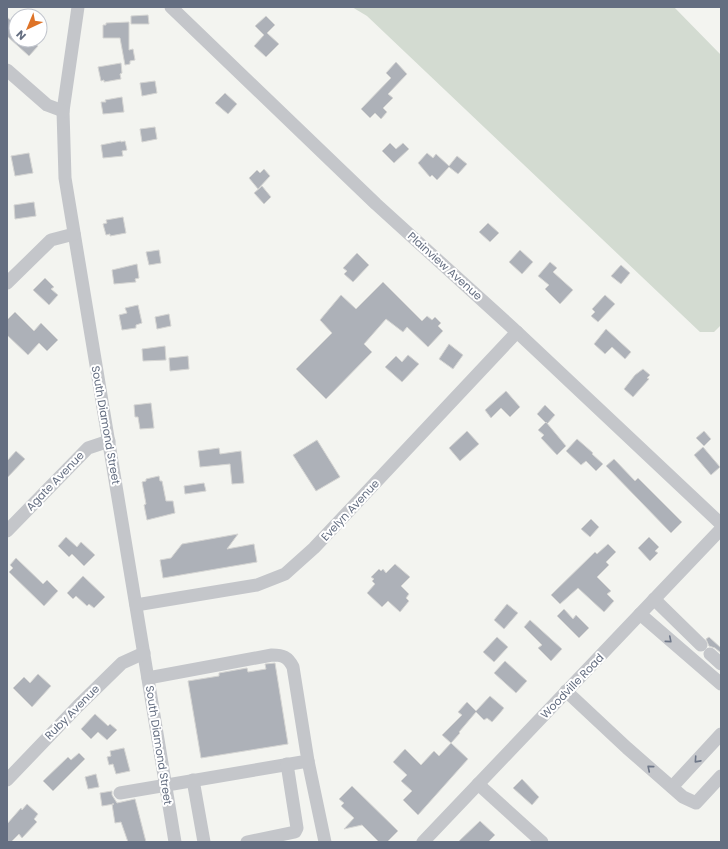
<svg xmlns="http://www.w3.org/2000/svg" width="728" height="849" font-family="Poppins,sans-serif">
	<rect width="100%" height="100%" fill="#f3f4f0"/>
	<polygon fill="#d3dbd1" points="352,7 674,7 721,55 721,325 714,332 700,332 367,16"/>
	<g fill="#adb1b8" stroke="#d5d5d3">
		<polygon points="148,15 149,24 131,24 131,16"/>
		<polygon points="266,16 275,25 267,33 279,44 266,57 254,46 264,35 255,26"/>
		<polygon points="7,17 16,25 16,40 30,40 38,46 29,56 7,36"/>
		<polygon points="129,22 129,50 133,49 135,60 130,61 130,64 125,65 120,38 103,38 103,25 106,25 106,23"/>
		<polygon points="396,62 407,74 388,94 393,98 383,108 387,112 381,119 375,113 370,118 361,109 391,78 386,73"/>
		<polygon points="121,63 122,73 120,74 121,79 104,82 104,80 101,81 98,67"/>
		<polygon points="155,81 157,93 142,96 140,83"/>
		<polygon points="225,93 237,104 228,114 215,103"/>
		<polygon points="122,97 124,112 103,114 101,102 106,102 105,100"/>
		<polygon points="155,127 157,139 142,142 140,129"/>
		<polygon points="121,141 121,142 125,141 127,150 122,151 123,156 103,158 101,145"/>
		<polygon points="390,143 396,149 403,143 409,149 394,163 382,151"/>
		<polygon points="29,153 33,173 15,176 11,156"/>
		<polygon points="427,153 433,158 436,154 449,166 457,156 467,164 458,174 449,167 437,180 432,175 430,177 418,163"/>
		<polygon points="264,169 270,176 258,189 249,178 257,170 260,173"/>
		<polygon points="262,186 271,197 264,204 254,193"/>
		<polygon points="34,202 36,216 15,219 14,205"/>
		<polygon points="123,217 126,233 110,236 110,234 106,235 103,224 107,223 106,220"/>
		<polygon points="488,223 499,233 490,242 479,232"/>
		<polygon points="159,250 161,263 149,265 146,252"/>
		<polygon points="520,250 533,262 522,274 509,262"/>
		<polygon points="357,253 369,265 353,282 344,274 347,271 343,268"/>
		<polygon points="550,262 557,268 553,272 573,290 560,304 545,289 549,285 538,276"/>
		<polygon points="137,264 139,278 135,279 136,282 114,284 112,270"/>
		<polygon points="621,265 630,273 621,284 611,276"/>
		<polygon points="45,278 54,287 51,289 58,295 49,305 33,290"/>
		<polygon points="383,282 422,321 427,316 432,320 435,317 441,323 438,326 443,331 428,347 407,327 403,332 386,319 364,344 372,352 326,399 296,369 332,333 320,320 341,295 356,309"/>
		<polygon points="605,295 615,304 598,322 591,316 595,312 592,309"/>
		<polygon points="138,305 142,323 136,325 136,328 122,330 119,315 127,313 125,308"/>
		<polygon points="15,312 34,331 41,323 58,340 47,351 39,343 28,355 7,335 7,320"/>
		<polygon points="169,314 171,326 157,329 155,317"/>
		<polygon points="606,329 631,352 625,359 612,347 605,354 594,344"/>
		<polygon points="449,344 463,355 453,369 439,359"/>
		<polygon points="165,346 166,360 143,361 142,349"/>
		<polygon points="408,355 419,364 402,382 385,367 396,356 402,362"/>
		<polygon points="188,356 189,369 170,371 169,358"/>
		<polygon points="643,369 650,375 647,378 649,379 633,397 624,389 635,375"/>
		<polygon points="506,391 520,407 510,417 501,408 491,418 485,410"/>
		<polygon points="151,403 154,428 140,429 138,417 135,417 134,405"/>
		<polygon points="545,405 555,415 547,424 537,414"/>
		<polygon points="546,422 566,446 557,455 541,438 544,435 538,430"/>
		<polygon points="467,431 479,444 460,461 449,448"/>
		<polygon points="704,431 711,439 704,446 696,438"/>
		<polygon points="577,439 593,453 592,454 603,464 596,471 586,461 581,465 566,451"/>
		<polygon points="317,440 340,477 316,491 293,455"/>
		<polygon points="703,447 720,467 711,475 694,455"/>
		<polygon points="219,448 220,454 241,451 244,483 232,484 230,464 200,467 198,451"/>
		<polygon points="16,451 25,459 7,478 7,461"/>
		<polygon points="614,459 635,481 638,478 682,522 671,533 606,466"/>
		<polygon points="159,476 160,481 162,481 166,501 173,501 175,513 147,520 144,505 146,504 142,482 146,481 146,479"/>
		<polygon points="204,483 206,491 185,494 184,486"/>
		<polygon points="591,519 599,527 590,537 581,529"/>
		<polygon points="238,534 227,549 254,544 257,562 163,578 160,560 171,558 182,544"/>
		<polygon points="66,537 77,547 81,542 95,555 84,566 72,554 69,557 58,546"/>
		<polygon points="649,537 659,547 655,551 658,553 650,561 638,548"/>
		<polygon points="608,544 616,552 606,562 609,565 597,577 611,591 607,594 614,601 604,612 578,588 560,604 551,595 595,552 597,554"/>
		<polygon points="16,558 43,584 47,580 58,591 44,606 9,572 13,568 10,565"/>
		<polygon points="395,564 410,577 401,586 409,594 406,598 409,601 400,612 388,601 382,607 367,593 375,584 372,581 374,579 371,577 379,569 381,571 383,569 386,573"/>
		<polygon points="83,576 105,597 94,608 89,604 87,606 76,596 73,599 67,593"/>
		<polygon points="507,604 518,613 504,629 494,620"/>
		<polygon points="564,609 573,619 576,615 589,628 579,638 557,616"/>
		<polygon points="530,620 562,649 551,661 538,648 542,645 524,627"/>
		<polygon points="497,637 508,647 494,662 483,652"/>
		<polygon points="709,637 721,648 721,653 715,648 709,646 706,639"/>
		<polygon points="505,661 527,681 516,693 494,673"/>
		<polygon points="275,663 288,744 201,758 188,681 219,676 219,673 247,668 248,672 266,669 265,664"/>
		<polygon points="38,674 51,686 32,707 13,688 24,677 30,683"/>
		<polygon points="490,696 504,708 500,713 492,722 487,718 484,720 476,712 459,732 460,733 451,743 468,759 418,815 403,800 412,791 401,781 407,775 393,762 405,749 421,765 434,751 439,756 451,743 442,735 462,715 458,712 467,702 476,711"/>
		<polygon points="95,714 108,726 110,724 117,730 107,740 98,732 91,739 81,729"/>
		<polygon points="124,748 130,771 116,774 113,764 109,765 107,757 111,756 110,751"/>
		<polygon points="79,753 85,759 53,791 43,781 68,757 71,760"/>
		<polygon points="96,774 99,787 88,789 85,777"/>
		<polygon points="522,779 539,797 532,805 513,788"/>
		<polygon points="352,786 398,831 387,842 379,842 362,825 344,829 354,818 341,806 344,803 339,799"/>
		<polygon points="112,791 112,795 117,803 135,799 146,842 128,842 121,822 115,823 112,804 114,804 102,806 100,793"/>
		<polygon points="27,804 38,814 34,819 37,822 22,838 19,834 11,842 7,842 7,824 21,808 22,810"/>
		<polygon points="480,821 495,835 488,842 458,842"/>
	</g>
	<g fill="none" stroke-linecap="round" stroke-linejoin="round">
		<g stroke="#c4c6ca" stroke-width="13">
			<polyline points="78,7 63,111 65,178 175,842"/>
			<polyline points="171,7 376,204 517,332 721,524"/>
			<polyline points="7,70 47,105 63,111"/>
			<polyline points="7,283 51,240 74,234"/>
			<polyline points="7,531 88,448 109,441"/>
			<polyline points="654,599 701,645"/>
			<polyline points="136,605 257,585 285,574 314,548 517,332"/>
			<polyline points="640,614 721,684"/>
			<polyline points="710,654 721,664"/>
			<polyline points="566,691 627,748 683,797 696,803 721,776"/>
			<polyline points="308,761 325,842"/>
			<polyline points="7,780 78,706 122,663 144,653"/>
			<polyline points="193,780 204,842"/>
			<polyline points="478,784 542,842"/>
			<polyline points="672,787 721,734"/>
			<path d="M 120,793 L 308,761 L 293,667 C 288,657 283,655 272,655 L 148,678"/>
			<polyline points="247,842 295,832 297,828 287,764"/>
			<polyline points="423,842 721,529"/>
		</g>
	</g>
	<defs><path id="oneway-chevron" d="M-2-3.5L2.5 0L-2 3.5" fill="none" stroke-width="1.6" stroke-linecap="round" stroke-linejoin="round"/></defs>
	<g stroke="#6e7788">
		<use href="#oneway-chevron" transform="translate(669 640) rotate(41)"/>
		<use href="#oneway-chevron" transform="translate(697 760) rotate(132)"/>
		<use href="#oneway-chevron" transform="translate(650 768) rotate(-140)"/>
	</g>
	<g text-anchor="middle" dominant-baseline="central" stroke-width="4" stroke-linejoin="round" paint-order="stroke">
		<g font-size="11" fill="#646e81" stroke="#fff">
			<text transform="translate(445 266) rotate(42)">Plainview Avenue</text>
			<text transform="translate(106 425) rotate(80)">South Diamond Street</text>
			<text transform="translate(55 481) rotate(-46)">Agate Avenue</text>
			<text transform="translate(350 510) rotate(-47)">Evelyn Avenue</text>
			<text transform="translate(572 686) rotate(-46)">Woodville Road</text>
			<text transform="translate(72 712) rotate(-45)">Ruby Avenue</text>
			<text transform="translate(159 745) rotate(81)">South Diamond Street</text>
		</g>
	</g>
	<rect width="728" height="849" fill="none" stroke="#646e81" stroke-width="16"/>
	<g transform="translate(28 28) rotate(224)"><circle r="19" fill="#ffffff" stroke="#c1c5cd"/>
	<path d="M0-3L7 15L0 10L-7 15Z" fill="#de7327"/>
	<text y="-6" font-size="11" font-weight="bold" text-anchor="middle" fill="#646e81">N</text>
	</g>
</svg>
